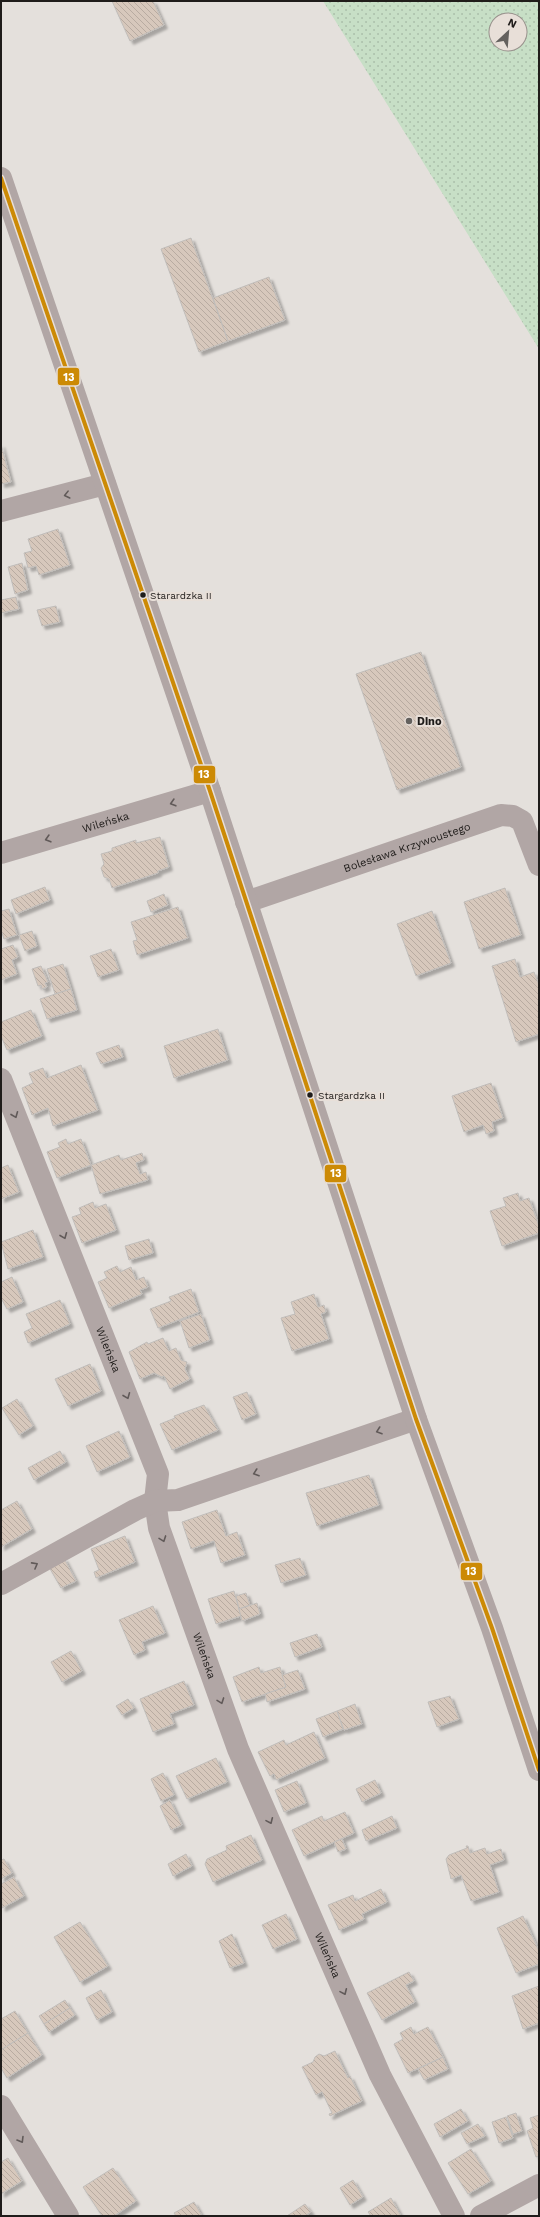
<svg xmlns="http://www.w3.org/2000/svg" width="540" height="2217" font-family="'Work Sans',sans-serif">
	<defs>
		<pattern id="green-dots" width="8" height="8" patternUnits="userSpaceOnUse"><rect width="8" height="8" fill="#c7dfc6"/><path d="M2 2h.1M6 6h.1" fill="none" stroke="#aabfaa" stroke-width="1.8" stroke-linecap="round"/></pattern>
		<pattern id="building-back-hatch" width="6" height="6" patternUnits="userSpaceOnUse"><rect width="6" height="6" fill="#d7c8bc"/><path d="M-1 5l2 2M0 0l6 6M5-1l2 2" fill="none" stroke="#b8aba1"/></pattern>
		<filter id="shadow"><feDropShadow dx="3.5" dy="3.5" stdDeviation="1" flood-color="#0004"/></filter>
	</defs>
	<rect width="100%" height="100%" fill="#e4e0dc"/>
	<path fill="url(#green-dots)" fill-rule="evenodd" d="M 323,1 L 539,1 L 539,349 ZM 496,20 L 520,20 L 520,44 L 496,44 Z"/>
	<g fill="url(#building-back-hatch)" stroke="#c0bdba" filter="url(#shadow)">
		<polygon points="112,1 153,1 164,25 130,41"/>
		<polygon points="191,238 228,341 199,352 161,249"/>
		<polygon points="269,277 285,320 228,341 213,298"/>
		<polygon points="1,444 11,482 1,484"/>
		<polygon points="58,529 70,565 39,575 36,566 28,568 24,553 32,551 28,539"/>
		<polygon points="22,563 28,590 15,594 8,567"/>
		<polygon points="16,597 19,609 1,613 1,600"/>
		<polygon points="56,606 60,622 42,626 37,610"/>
		<polygon points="421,652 461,767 397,790 356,674"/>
		<polygon points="160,837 169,867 158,871 158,873 112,888 109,879 104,877 101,868 104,864 101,854 112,851 112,848 136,840 136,843"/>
		<polygon points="45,887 50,900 16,914 11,900"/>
		<polygon points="505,888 521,935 479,949 464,902"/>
		<polygon points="164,894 168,905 151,912 147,901"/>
		<polygon points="178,907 188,938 137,955 133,941 137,940 131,922"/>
		<polygon points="9,909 17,935 4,939 1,930 1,911"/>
		<polygon points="432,911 451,963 416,976 397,924"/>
		<polygon points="32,931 37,946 25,951 19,935"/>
		<polygon points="13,945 18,957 12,960 17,974 1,980 1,949"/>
		<polygon points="111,949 119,970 98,977 90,956"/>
		<polygon points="515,959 520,977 534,972 539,985 539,1034 516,1042 492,966"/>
		<polygon points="63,964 71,989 55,994 47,969"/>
		<polygon points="41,966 48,982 45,983 47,987 42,989 41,985 38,986 32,969"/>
		<polygon points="71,989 77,1010 47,1019 40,999"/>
		<polygon points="31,1010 42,1036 7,1050 1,1036 1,1022"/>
		<polygon points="218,1029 228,1060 174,1078 164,1046"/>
		<polygon points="119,1045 123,1057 101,1064 96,1053"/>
		<polygon points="81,1065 98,1110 53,1126 48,1108 32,1115 22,1088 33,1083 29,1073 43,1068 47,1078"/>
		<polygon points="491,1083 503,1118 492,1122 494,1131 486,1134 483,1125 464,1132 452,1096"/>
		<polygon points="66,1139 68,1144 81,1139 91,1165 57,1178 47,1152 60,1147 58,1143"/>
		<polygon points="142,1153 144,1160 136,1163 140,1174 146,1172 148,1180 100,1194 91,1165 119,1155 121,1160"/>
		<polygon points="8,1165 19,1192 1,1199 1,1168"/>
		<polygon points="518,1193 520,1201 529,1198 539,1226 539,1233 502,1246 490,1211 506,1206 503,1198"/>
		<polygon points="93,1202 95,1208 106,1204 116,1230 82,1243 72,1217 81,1214 79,1208"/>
		<polygon points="33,1230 43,1257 8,1269 1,1242"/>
		<polygon points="149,1239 153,1253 129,1260 125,1246"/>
		<polygon points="117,1266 120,1272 131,1267 136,1280 144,1277 148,1287 140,1290 142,1294 109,1308 98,1282 107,1278 104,1272"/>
		<polygon points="12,1277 23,1302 7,1309 1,1298 1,1282"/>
		<polygon points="191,1289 199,1312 158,1328 150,1309 171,1301 169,1297"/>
		<polygon points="314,1294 318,1307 324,1305 326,1312 321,1314 329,1339 292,1351 281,1318 295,1314 291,1302"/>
		<polygon points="60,1300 70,1324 28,1343 24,1332 32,1328 26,1314"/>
		<polygon points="201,1314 210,1340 189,1348 180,1321"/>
		<polygon points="163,1338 169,1351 176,1348 181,1360 187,1362 185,1369 190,1379 170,1389 164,1376 162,1377 154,1373 140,1379 129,1352 147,1342 148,1344"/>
		<polygon points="90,1364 101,1391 68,1406 55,1379"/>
		<polygon points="247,1392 256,1414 242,1420 233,1397"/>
		<polygon points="17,1399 33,1426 19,1435 2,1408"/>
		<polygon points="204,1405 218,1430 172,1450 160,1424 175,1418 174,1416"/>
		<polygon points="119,1431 130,1457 97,1472 86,1446"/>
		<polygon points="60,1451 66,1462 34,1480 28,1468"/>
		<polygon points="369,1475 379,1505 317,1526 306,1493"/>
		<polygon points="17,1501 32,1529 1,1547 1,1510"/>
		<polygon points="217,1510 226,1536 237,1532 245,1555 221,1563 214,1541 191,1549 182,1522"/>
		<polygon points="125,1536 135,1562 96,1578 94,1572 99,1570 91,1549"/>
		<polygon points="64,1558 76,1581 61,1588 49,1567"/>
		<polygon points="300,1558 306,1575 281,1583 275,1565"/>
		<polygon points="234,1591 241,1616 216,1624 208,1599"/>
		<polygon points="246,1593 250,1605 239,1609 236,1596"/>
		<polygon points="257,1603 260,1614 242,1621 239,1609"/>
		<polygon points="153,1606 165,1633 142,1642 145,1650 134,1655 119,1620"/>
		<polygon points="317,1634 322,1647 295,1657 290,1643"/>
		<polygon points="71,1651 82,1671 62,1682 51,1662"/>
		<polygon points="259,1667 261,1673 280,1667 286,1687 242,1702 233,1677"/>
		<polygon points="298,1670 305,1689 267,1702 265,1694 286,1687 282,1675"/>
		<polygon points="184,1681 194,1705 170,1714 174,1724 153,1732 140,1699"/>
		<polygon points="450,1696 459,1719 437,1727 428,1702"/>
		<polygon points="128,1699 134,1708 122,1715 116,1706"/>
		<polygon points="355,1704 362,1724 344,1730 337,1711"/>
		<polygon points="337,1711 343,1729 323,1737 316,1719"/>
		<polygon points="314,1732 325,1758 276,1780 274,1774 270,1776 258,1752 284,1740 286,1745"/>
		<polygon points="216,1758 227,1782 187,1799 176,1776"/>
		<polygon points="163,1773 174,1795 161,1801 151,1779"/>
		<polygon points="375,1780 381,1793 362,1802 356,1789"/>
		<polygon points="297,1781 306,1803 284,1812 275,1790"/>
		<polygon points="170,1800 182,1825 171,1830 160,1806"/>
		<polygon points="345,1812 354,1833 304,1856 292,1830 322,1816 324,1821"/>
		<polygon points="392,1816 397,1828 366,1841 362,1830"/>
		<polygon points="251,1835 262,1860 213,1882 205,1864 207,1859 227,1850 226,1846"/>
		<polygon points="342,1839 346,1849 338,1852 334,1842"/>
		<polygon points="466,1846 468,1846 470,1853 485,1848 487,1854 501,1849 504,1860 490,1865 499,1892 471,1901 461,1875 451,1879 446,1859 449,1855 467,1848"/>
		<polygon points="186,1854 192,1866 173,1876 168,1864"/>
		<polygon points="4,1859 12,1873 1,1879 1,1860"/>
		<polygon points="14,1877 24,1896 2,1908 1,1884"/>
		<polygon points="381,1889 387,1902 362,1914 364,1919 339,1930 328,1905 353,1895 355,1901"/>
		<polygon points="286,1914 297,1939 273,1949 262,1925"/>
		<polygon points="523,1916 539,1951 539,1964 516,1973 497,1928"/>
		<polygon points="80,1922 108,1966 80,1982 54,1937"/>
		<polygon points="232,1934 244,1963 230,1968 219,1941"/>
		<polygon points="409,1972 414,1981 406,1985 415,2002 382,2020 367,1993"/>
		<polygon points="539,1986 539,2023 523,2029 512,1996"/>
		<polygon points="101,1990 112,2012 97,2020 86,1998"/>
		<polygon points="65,2000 70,2008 44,2024 39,2016"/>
		<polygon points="70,2008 75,2015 49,2032 44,2024"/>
		<polygon points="15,2011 28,2033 1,2050 1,2019"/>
		<polygon points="411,2027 414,2034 428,2027 443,2057 408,2073 394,2044 403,2039 400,2033"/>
		<polygon points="28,2033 42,2055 7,2078 1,2068 1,2050"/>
		<polygon points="335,2051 348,2078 350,2076 362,2101 330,2116 329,2114 332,2113 322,2092 316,2095 302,2067 313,2062 315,2057 319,2054 324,2056"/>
		<polygon points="443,2057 448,2069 424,2080 418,2069"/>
		<polygon points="461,2109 468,2121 440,2137 434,2124"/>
		<polygon points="516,2113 522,2131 513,2134 507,2116"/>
		<polygon points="539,2115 539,2156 536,2157 527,2131 533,2128 530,2118"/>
		<polygon points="506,2117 513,2138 499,2143 492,2122"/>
		<polygon points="478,2124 485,2136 467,2144 461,2133"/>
		<polygon points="471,2149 491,2181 468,2194 448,2163"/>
		<polygon points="8,2158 22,2181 1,2194 1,2162"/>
		<polygon points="113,2168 136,2201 114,2216 102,2216 83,2187"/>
		<polygon points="353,2180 363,2197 350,2205 340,2188"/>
		<polygon points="391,2198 401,2216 371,2216 368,2212"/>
		<polygon points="194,2202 202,2216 176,2216 174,2213"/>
		<polygon points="305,2204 311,2212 305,2216 287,2216"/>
	</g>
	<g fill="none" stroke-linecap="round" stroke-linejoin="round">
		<g stroke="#b1a6a5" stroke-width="22">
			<polyline points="1,511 105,484"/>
			<path id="s1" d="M 1,853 L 210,791"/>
			<path id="s2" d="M 246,902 L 501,815 L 513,816 L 522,821 L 539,865"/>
			<path id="s3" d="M 1,1079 L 158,1474 L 155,1501 L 159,1528 L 238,1749 L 380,2075 L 454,2216"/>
			<polyline points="1,1584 135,1510 155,1501 178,1500 416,1419"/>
			<polyline points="1,2106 68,2216"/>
			<polyline points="481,2216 539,2185"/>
		</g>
		<polyline stroke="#b1a6a5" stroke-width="22" points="1,178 210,791 416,1419 492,1628 539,1770"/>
		<defs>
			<polyline id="bus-1" points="1,178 210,791 416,1419 492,1628 539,1770"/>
		</defs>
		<use href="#bus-1" stroke="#e8dfd8" stroke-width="7"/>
		<use href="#bus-1" stroke="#cc8a05" stroke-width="4"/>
	</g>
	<defs><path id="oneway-chevron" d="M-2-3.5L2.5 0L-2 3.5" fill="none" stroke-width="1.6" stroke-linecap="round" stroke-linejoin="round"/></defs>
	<g stroke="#615a59">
		<use href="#oneway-chevron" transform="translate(67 495) rotate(166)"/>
		<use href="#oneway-chevron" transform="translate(173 803) rotate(164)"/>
		<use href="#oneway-chevron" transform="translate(48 839) rotate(164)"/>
		<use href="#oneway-chevron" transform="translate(15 1115) rotate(68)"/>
		<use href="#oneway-chevron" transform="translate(64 1236) rotate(68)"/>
		<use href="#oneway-chevron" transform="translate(127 1396) rotate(68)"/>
		<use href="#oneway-chevron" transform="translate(379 1431) rotate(161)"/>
		<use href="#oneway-chevron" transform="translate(256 1473) rotate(161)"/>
		<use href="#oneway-chevron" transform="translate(163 1539) rotate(70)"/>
		<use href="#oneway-chevron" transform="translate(35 1565) rotate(-29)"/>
		<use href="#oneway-chevron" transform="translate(221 1701) rotate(70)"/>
		<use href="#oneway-chevron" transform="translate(270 1821) rotate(66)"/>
		<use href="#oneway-chevron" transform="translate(344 1992) rotate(66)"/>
		<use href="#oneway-chevron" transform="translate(21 2140) rotate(59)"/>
	</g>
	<g fill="#1f1c1a" stroke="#e8dfd8" stroke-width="1.5">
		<circle cx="143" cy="595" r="3.5"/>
		<circle cx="310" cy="1095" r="3.5"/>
	</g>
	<circle fill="#64615e" stroke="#e8dfd8" stroke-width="1.5" cx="409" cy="721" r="4"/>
	<g text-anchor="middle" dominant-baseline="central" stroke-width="4" stroke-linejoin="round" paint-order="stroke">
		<g font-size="10" fill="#1f1c1a" stroke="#e8dfd8" text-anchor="start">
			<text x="150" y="595">Starardzka II</text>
			<text x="318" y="1095">Stargardzka II</text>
		</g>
		<g font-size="11" font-weight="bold" fill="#1f1c1a" stroke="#e8dfd8" text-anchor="start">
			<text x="417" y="721">Dino</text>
		</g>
		<g font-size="11" fill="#1f1c1a" stroke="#e8dfd8">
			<text stroke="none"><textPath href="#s1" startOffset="109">Wileńska</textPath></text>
			<text stroke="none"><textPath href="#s2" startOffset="170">Bolesława Krzywoustego</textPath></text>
			<text stroke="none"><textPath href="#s3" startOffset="291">Wileńska</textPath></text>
			<text stroke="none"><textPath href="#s3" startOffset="615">Wileńska</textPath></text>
			<text stroke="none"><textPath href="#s3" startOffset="939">Wileńska</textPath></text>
		</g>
	</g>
	<g stroke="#e8dfd8" stroke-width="1.5">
		<rect x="57" y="367" width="23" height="19" rx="4" fill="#cc8a05"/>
		<rect x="193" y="765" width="23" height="19" rx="4" fill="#cc8a05"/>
		<rect x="324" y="1164" width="23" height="19" rx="4" fill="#cc8a05"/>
		<rect x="460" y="1562" width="23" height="19" rx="4" fill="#cc8a05"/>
	</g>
	<g font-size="11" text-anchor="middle" font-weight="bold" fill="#fff">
		<text x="69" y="381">13</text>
		<text x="204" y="778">13</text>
		<text x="336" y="1177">13</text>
		<text x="471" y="1575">13</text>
	</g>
	<rect width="540" height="2217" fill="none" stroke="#1f1c1a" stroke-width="4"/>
	<g transform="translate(508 32) rotate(26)"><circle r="19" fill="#e8dfd8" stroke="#98918c"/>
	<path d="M0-3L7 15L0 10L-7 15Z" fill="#64615e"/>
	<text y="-6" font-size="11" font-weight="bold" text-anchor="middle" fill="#1f1c1a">N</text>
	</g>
</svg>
